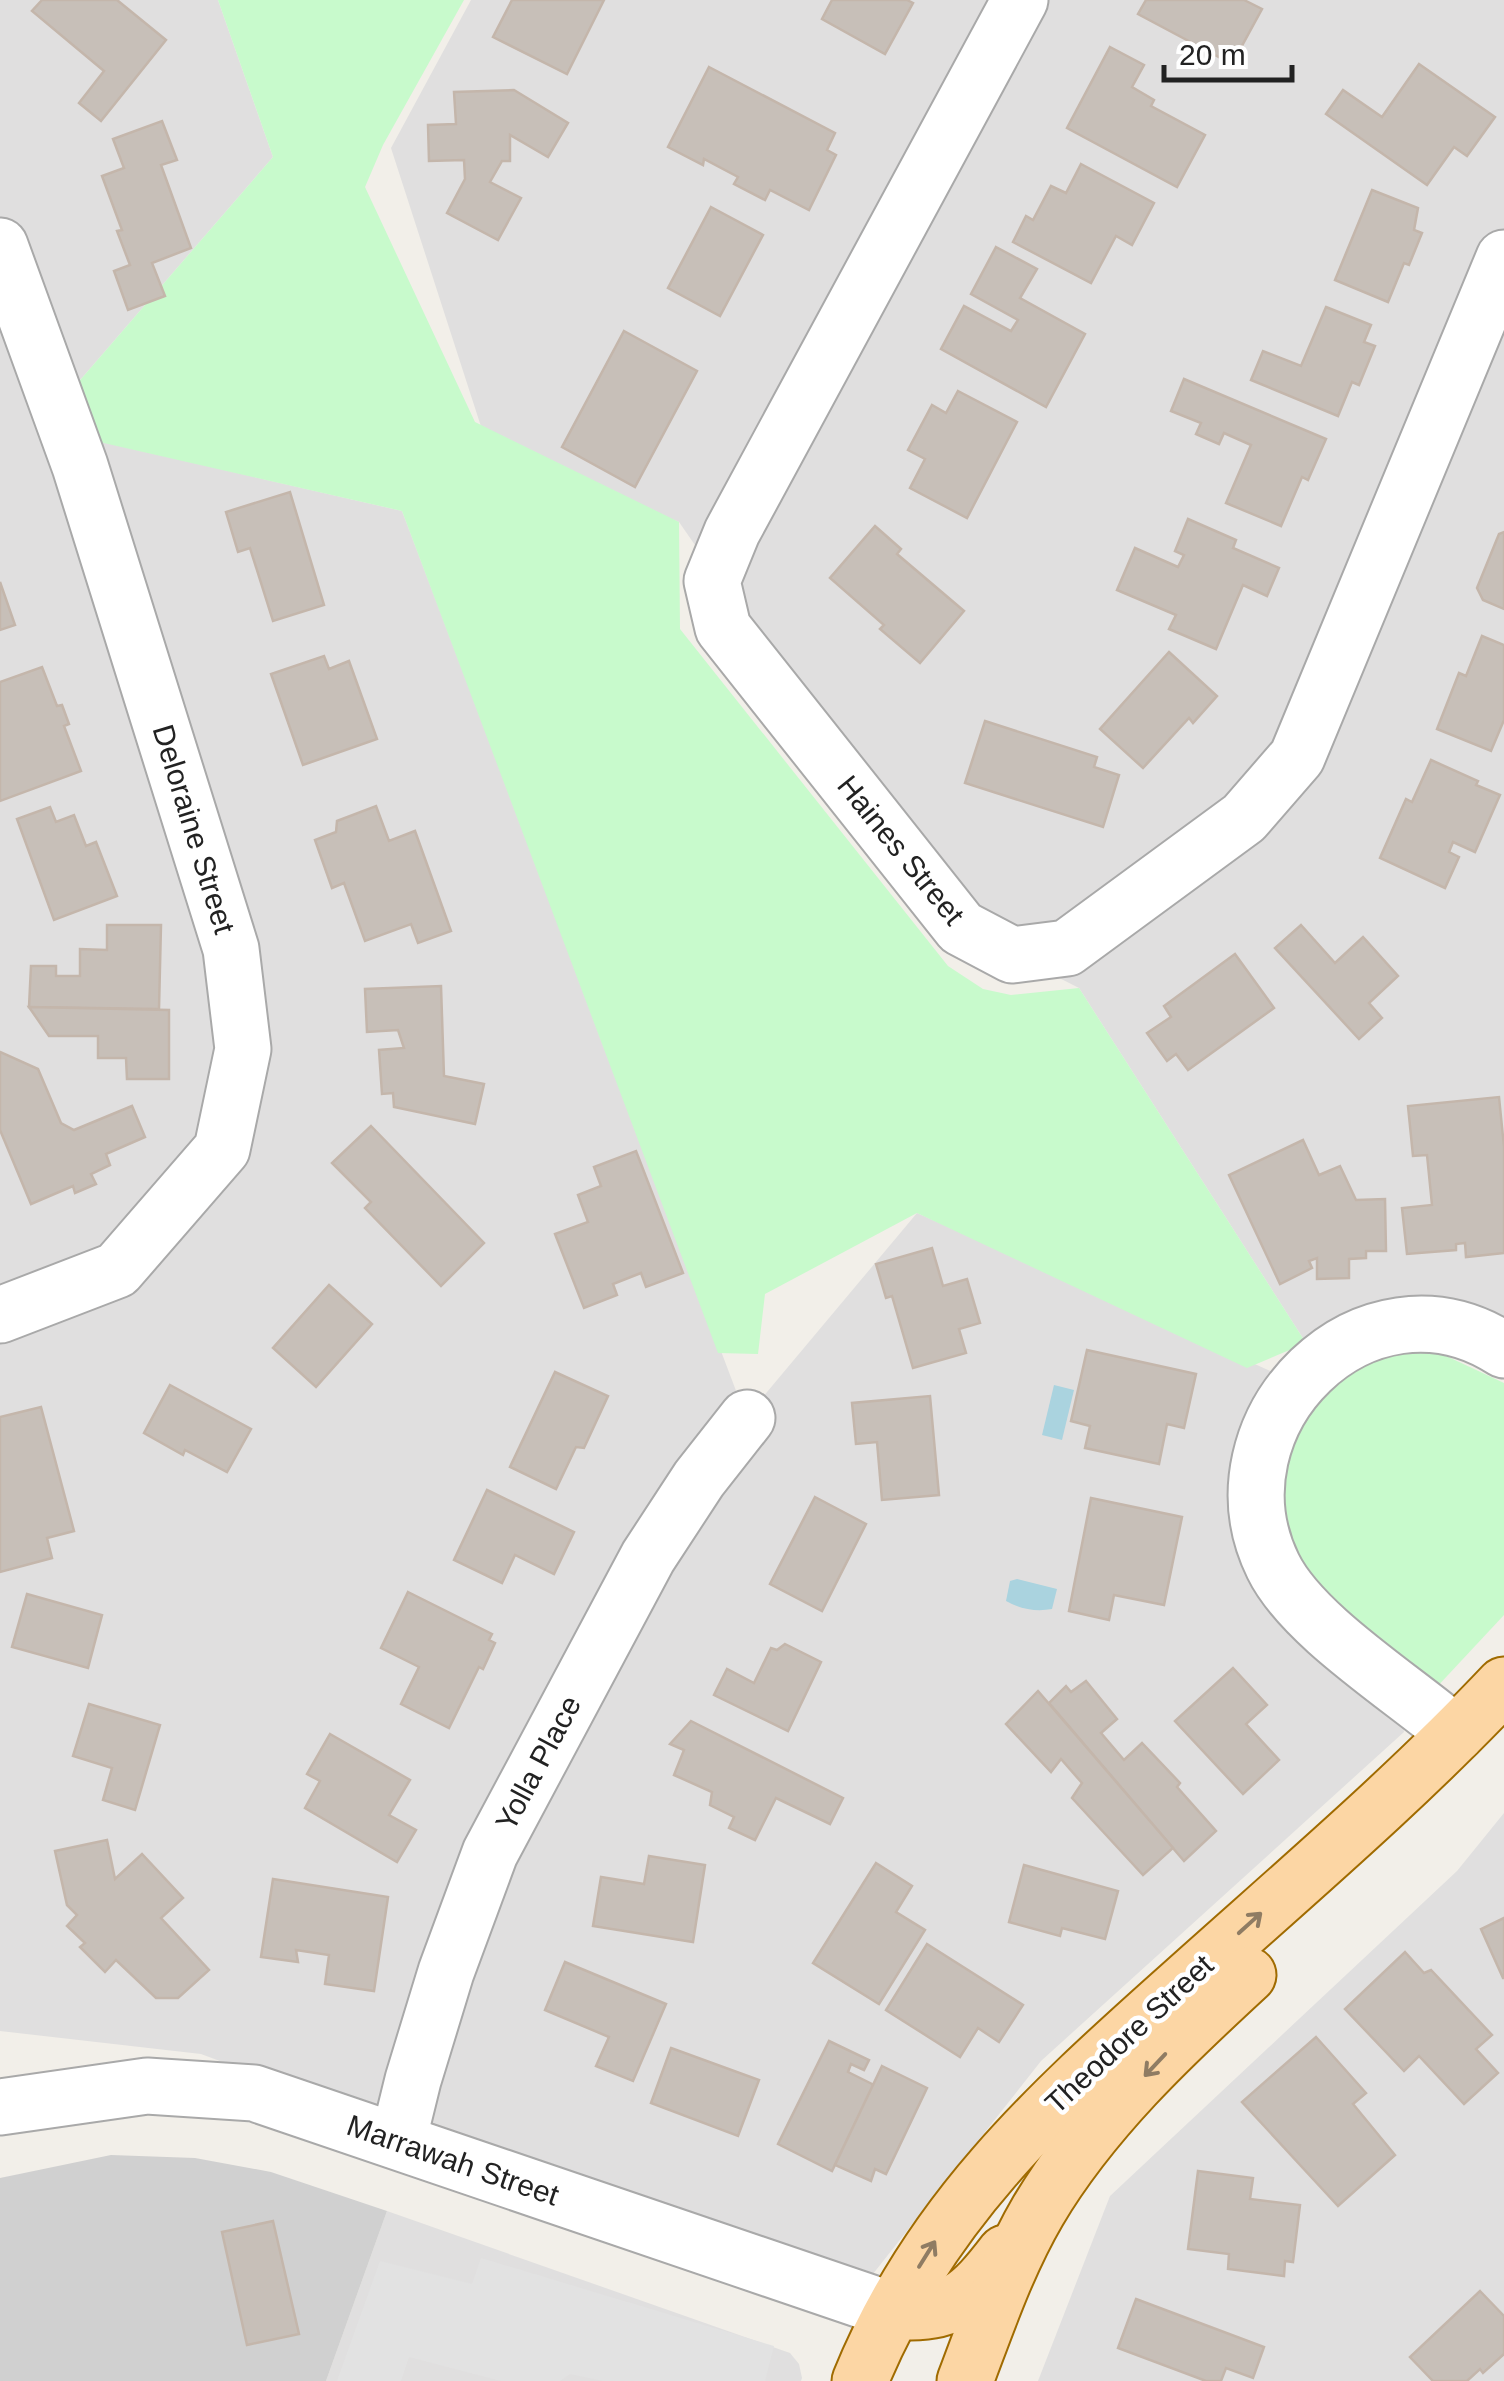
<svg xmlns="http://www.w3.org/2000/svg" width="1504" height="2381" font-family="Arial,sans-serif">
	<rect width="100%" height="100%" fill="#f2efe9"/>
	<g fill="#e0dfdf">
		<polygon points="0,0 218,0 273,157 75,386 94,440 402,511 746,1417 917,1213 1275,1373 1401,1713 1404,1732 1041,2061 854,2298 201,2054 0,2031"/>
		<polygon points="471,0 1504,0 1504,1327 1306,1343 1079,988 961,928 679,522 486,442 391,148"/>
		<polygon points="1504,1813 1504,2381 1038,2381 1110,2196 1457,1871"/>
		<polygon points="387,2211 790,2353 799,2364 802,2378 801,2381 326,2381"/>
	</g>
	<polygon fill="#d0d0d0" points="111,2155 195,2158 271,2172 387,2211 326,2381 0,2381 0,2178"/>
	<g fill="#c8facc">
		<polygon points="218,0 464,0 383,145 365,187 475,422 679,522 680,629 948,966 983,989 1011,995 1079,988 1306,1343 1247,1368 917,1213 765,1294 758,1354 718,1353 402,511 95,441 75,386 273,157"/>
		<polygon points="1384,1350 1442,1354 1504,1383 1504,1615 1434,1690 1337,1606 1301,1568 1281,1497 1291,1424 1341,1371"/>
	</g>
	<polygon fill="#e2e2e2" points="481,2258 774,2346 765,2381 603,2381 570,2374 560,2381 501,2381 409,2357 401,2381 337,2381 380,2261 472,2284"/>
	<g fill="#aad3df">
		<polygon points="1054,1385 1074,1390 1062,1440 1042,1435"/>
		<path d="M 1017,1579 L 1057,1589 L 1052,1609 C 1036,1612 1020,1609 1006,1601 L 1010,1581 Z"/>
	</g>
	<g fill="#c7bfb8" stroke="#c4b6ab" stroke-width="2.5">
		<polygon points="42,0 117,0 166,40 101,121 79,103 104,71 32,11"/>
		<polygon points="512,0 604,0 567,74 493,37"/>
		<polygon points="832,0 907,0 913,3 885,54 822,19"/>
		<polygon points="1146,0 1244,0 1262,9 1232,64 1138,14"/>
		<polygon points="1110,47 1144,65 1132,87 1154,100 1151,106 1205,135 1177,187 1067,128"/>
		<polygon points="1419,64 1495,117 1467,156 1454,147 1427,185 1326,114 1343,90 1382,117"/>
		<polygon points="709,67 835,133 827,150 836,155 809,210 770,190 765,200 734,184 738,177 704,159 703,165 668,147"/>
		<polygon points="514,90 568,123 548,157 510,135 510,161 502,161 490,182 521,198 498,240 447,213 465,179 464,160 429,161 428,125 456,124 454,92"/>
		<polygon points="162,121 177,160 161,165 191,248 152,263 165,296 128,310 114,271 130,265 117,231 122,230 102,176 124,168 113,139"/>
		<polygon points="1081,164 1154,203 1132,245 1116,236 1091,283 1013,242 1026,216 1033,220 1051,186 1066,193"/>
		<polygon points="1372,190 1418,208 1414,230 1422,233 1409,265 1404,263 1388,302 1335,280"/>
		<polygon points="711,207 763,235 720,316 668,288"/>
		<polygon points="996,247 1037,269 1020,298 1085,334 1046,407 941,349 964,306 1011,331 1018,320 971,294"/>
		<polygon points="1326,307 1371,325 1364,342 1375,346 1359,385 1352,382 1338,416 1251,380 1263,351 1301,366"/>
		<polygon points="624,331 697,371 635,487 562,447"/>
		<polygon points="1184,379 1326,439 1308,480 1302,477 1281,526 1226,503 1251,445 1224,433 1219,444 1196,434 1201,423 1171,411"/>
		<polygon points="958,391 1017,422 967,518 910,488 925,459 908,450 932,405 946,413"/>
		<polygon points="290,492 324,605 273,621 250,548 238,552 226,512"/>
		<polygon points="1188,519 1236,540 1233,548 1279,568 1267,596 1243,585 1216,649 1169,629 1176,615 1117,590 1135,548 1178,567 1184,555 1175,551"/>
		<polygon points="875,526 901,549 897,554 964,611 920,663 880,629 884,625 830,578"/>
		<polygon points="1504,532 1504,609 1483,600 1477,588 1499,534"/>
		<polygon points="0,582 15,625 0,630"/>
		<polygon points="1482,636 1504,645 1504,720 1491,751 1437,729 1459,673 1466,676"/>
		<polygon points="1169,652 1217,696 1193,723 1189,718 1143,768 1100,729"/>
		<polygon points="324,656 329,669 349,661 377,739 303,765 271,674"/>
		<polygon points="42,667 57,706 62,705 69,724 64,726 81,771 0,801 0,682"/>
		<polygon points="985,721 1097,757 1094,767 1119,775 1103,827 965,783"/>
		<polygon points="1431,760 1478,781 1476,785 1500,795 1475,852 1453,842 1449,852 1459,857 1445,888 1380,858 1406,799 1412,802"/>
		<polygon points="376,806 389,841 415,831 451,931 418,943 411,924 365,941 344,883 332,888 315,840 336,832 337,821"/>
		<polygon points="50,807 56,822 74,815 86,846 96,842 117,896 54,920 17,819"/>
		<polygon points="107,925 161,925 159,1009 29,1007 31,966 56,966 56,976 80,976 80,949 107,950"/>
		<polygon points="1301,925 1335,963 1363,937 1398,976 1369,1003 1382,1018 1359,1039 1275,948"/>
		<polygon points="1235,954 1274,1008 1188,1070 1176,1054 1167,1061 1147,1033 1171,1017 1164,1006"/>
		<polygon points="441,986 444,1076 484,1084 475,1124 394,1107 393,1093 382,1094 379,1050 404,1048 398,1030 367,1032 365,989"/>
		<polygon points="29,1007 169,1010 169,1079 127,1079 126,1058 98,1058 98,1036 49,1036"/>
		<polygon points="0,1052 38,1069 61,1123 74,1130 132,1106 145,1137 106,1154 110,1165 91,1174 96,1184 75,1193 73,1186 31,1204 0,1130"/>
		<polygon points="1499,1097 1504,1147 1504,1253 1466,1257 1465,1243 1456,1244 1456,1250 1407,1254 1402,1208 1432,1205 1427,1155 1413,1156 1408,1106"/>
		<polygon points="371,1126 484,1243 441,1286 365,1208 371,1202 332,1163"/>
		<polygon points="1303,1140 1319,1175 1340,1166 1356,1200 1385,1199 1386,1251 1366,1251 1366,1258 1349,1259 1349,1278 1317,1279 1317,1258 1309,1261 1312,1268 1280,1284 1229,1175"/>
		<polygon points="636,1151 683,1273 646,1287 641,1273 613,1284 617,1295 584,1308 555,1234 588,1222 578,1195 601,1186 594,1167"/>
		<polygon points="932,1248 943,1286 967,1279 980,1323 959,1329 966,1353 913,1368 892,1296 886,1298 876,1264"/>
		<polygon points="329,1285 372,1324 316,1387 273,1348"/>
		<polygon points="1087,1350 1196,1374 1184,1428 1167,1424 1159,1464 1085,1448 1090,1426 1071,1421"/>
		<polygon points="555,1372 608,1396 584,1448 576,1447 556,1489 510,1467"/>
		<polygon points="170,1385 251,1429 227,1472 185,1450 183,1455 144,1433"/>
		<polygon points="930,1396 939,1495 882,1500 877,1442 856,1444 852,1403"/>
		<polygon points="41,1407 74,1531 47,1538 52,1558 0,1572 0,1417"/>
		<polygon points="487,1490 574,1532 554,1574 515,1555 502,1583 454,1560"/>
		<polygon points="815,1497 866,1524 822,1611 770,1584"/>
		<polygon points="1091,1498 1182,1517 1164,1605 1114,1595 1109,1620 1069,1611"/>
		<polygon points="408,1592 492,1634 489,1640 495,1643 483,1669 479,1667 449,1728 401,1704 419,1667 381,1648"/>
		<polygon points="27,1594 102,1615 88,1668 12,1647"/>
		<polygon points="785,1644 821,1662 788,1731 714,1695 727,1669 754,1683 771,1648 777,1650"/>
		<polygon points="1233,1668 1267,1705 1246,1724 1279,1760 1243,1794 1175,1721"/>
		<polygon points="1086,1681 1117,1719 1101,1733 1124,1760 1142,1743 1180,1783 1177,1787 1216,1831 1184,1861 1049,1703 1066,1686 1071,1692"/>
		<polygon points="1038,1691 1173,1848 1143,1875 1072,1798 1082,1783 1061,1759 1051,1772 1006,1724"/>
		<polygon points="89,1704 160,1725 135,1810 103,1800 112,1768 73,1756"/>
		<polygon points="691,1721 843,1798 830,1824 776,1798 755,1840 729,1828 734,1817 710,1805 712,1792 674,1775 684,1750 670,1744"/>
		<polygon points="330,1734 410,1780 389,1815 416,1830 397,1862 305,1808 320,1781 307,1774"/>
		<polygon points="107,1840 115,1879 142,1854 183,1898 161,1918 209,1970 178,1998 156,1998 116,1960 105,1972 80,1947 85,1943 67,1926 77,1915 67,1905 55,1851"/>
		<polygon points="649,1856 705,1865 693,1942 593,1926 601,1877 644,1884"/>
		<polygon points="876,1863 912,1886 896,1912 925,1930 879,2004 813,1963"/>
		<polygon points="1024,1865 1118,1891 1105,1939 1062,1928 1060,1936 1009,1922"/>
		<polygon points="273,1879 388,1897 374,1991 325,1984 329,1955 296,1950 298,1962 261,1957"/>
		<polygon points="1504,1918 1504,1978 1503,1978 1481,1929"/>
		<polygon points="927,1944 1023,2005 999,2042 978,2028 960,2057 886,2010"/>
		<polygon points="1405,1952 1424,1973 1431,1970 1492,2035 1476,2049 1498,2073 1464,2104 1419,2056 1404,2071 1345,2009"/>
		<polygon points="565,1962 666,2004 633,2081 596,2066 609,2037 545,2010"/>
		<polygon points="1316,2037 1366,2093 1353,2104 1395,2155 1338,2206 1242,2102"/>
		<polygon points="829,2041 869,2060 864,2070 851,2064 848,2072 874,2085 832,2171 778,2144"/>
		<polygon points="671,2048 759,2080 738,2136 651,2103"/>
		<polygon points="882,2066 927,2088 886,2174 875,2169 871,2181 835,2165"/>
		<polygon points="1198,2171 1253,2178 1250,2199 1300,2205 1293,2262 1285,2261 1284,2276 1228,2269 1229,2254 1188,2249"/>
		<polygon points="273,2221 299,2334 247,2345 222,2232"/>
		<polygon points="1480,2291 1504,2316 1504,2354 1483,2373 1480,2369 1467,2381 1433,2381 1410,2357"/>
		<polygon points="1136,2299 1264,2347 1253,2378 1226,2368 1221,2381 1206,2381 1118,2348"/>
	</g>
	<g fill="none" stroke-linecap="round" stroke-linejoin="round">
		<defs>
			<g id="minor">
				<polyline points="1020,0 732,532 712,581 723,628 961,928 1012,955 1067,948 1244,818 1297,757 1504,258"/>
				<polyline points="0,246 80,466 231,949 243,1049 222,1149 117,1270 0,1315"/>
				<path d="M 1456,1734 C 1404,1689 1302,1626 1273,1566 C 1203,1423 1366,1260 1504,1350"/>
				<polyline points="0,2107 147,2086 254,2093 894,2311"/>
				<polyline points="398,2141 413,2080 446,1972 490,1853 648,1557 699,1479 747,1418"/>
			</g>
			<g id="major">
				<path d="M 894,2311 C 952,2317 972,2296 1005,2253"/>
				<path d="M 860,2381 C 928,2214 1045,2107 1176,1990 C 1287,1890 1402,1793 1504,1685"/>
				<path d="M 965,2381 C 987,2323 1007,2264 1038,2211 C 1092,2120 1171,2046 1248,1975"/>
			</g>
		</defs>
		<use href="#minor" stroke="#a9a9a9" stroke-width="59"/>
		<use href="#major" stroke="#a06b00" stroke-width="59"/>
		<use href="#minor" stroke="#fff" stroke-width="55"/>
		<use href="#major" stroke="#fcd6a4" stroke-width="55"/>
	</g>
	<defs><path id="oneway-shaft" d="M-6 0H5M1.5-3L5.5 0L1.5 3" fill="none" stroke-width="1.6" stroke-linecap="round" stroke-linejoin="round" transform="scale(2.5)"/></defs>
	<g stroke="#8f7c63">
		<use href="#oneway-shaft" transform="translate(1250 1923) rotate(-42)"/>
		<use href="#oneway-shaft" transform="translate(1155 2065) rotate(133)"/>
		<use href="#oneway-shaft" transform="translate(927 2254) rotate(-58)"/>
	</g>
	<g text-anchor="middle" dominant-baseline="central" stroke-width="9" stroke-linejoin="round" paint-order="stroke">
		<g font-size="30" fill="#222" stroke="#fff">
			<text transform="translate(194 829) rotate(73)">Deloraine Street</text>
			<text transform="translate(901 850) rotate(51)">Haines Street</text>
			<text transform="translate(538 1763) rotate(-62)">Yolla Place</text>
			<text transform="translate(1129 2034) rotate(-43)">Theodore Street</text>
			<text transform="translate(453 2160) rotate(19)">Marrawah Street</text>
		</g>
	</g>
	<path d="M1164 65v15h128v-15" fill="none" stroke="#222222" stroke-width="5"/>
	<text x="1179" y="65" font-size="30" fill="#222222" stroke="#ffffff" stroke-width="8" paint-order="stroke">20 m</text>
</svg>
